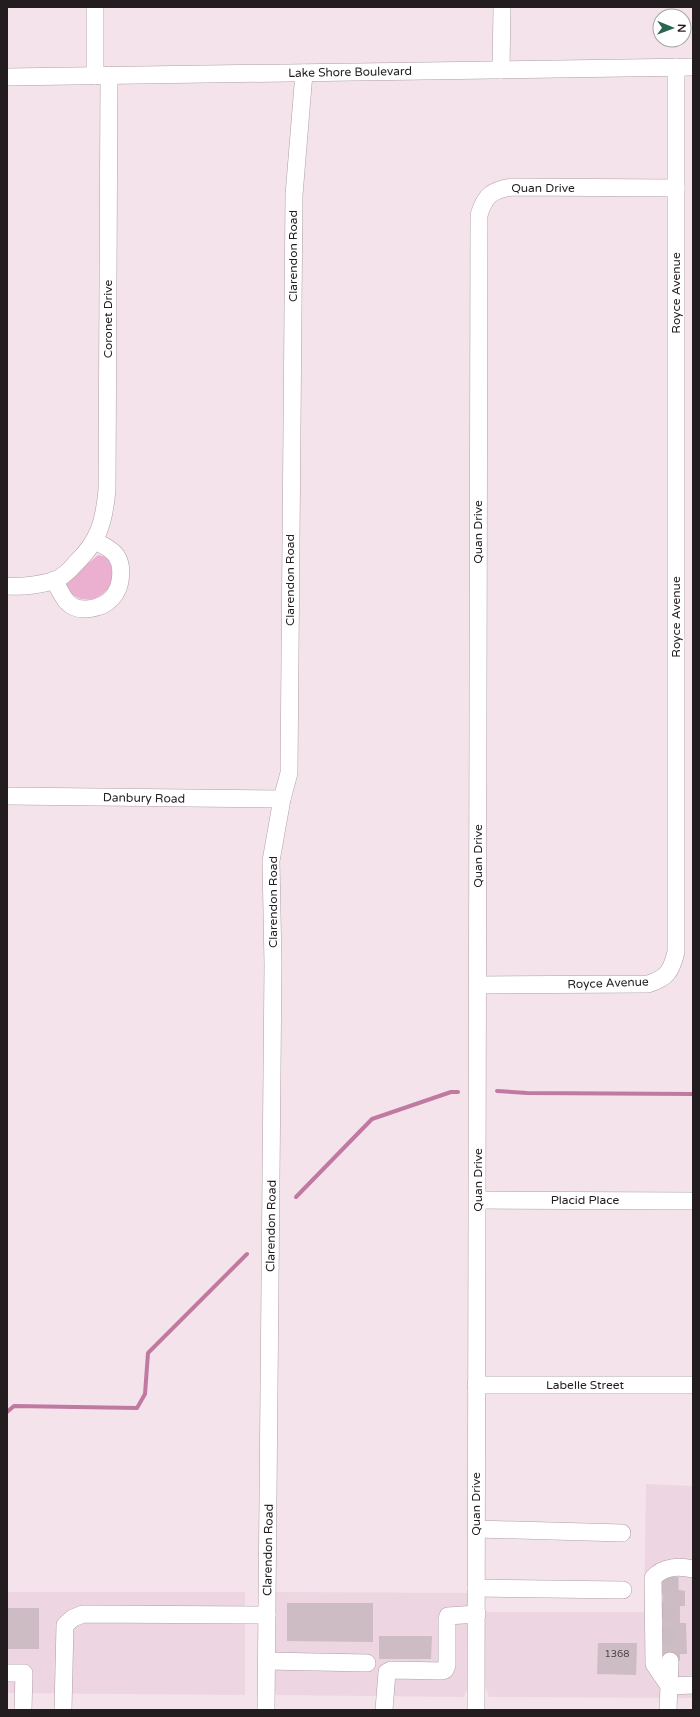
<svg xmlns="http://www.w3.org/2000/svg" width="700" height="1717" font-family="'Varela Round',sans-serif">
	<rect width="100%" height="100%" fill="#f5e3ec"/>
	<g fill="#edd5e1">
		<polygon points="646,1484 693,1486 693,1698 489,1697 485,1686 483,1612 644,1612"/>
		<polygon points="7,1592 245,1592 245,1695 7,1693"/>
		<polygon points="276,1592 470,1593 470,1681 464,1697 277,1695 275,1691"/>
	</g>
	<path fill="#ebb0cf" d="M 98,555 L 107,557 C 129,593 78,616 66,585 L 69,580 Z"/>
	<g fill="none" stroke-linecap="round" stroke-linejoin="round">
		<g stroke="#c07aa1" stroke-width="4">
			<polyline points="497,1091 527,1093 693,1094"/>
			<polyline points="296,1197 372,1119 451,1092 458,1092"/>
			<polyline points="7,1412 14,1406 137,1408 145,1394 148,1353 247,1254"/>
		</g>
	</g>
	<g fill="#cdbcc4">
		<polygon points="664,1577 675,1577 675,1589 685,1591 685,1606 680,1606 680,1623 686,1623 687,1654 680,1654 680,1661 663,1661 663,1588 664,1588"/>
		<polygon points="287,1603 373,1603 373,1642 287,1641"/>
		<rect x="7" y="1608" width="32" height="41"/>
		<polygon points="379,1636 432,1636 431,1659 379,1659"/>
		<polygon points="598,1643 637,1643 636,1675 597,1674"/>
	</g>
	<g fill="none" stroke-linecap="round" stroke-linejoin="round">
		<polyline stroke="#cbbbc3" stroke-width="17" stroke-dasharray="17 8" stroke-linecap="butt" points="670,1577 670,1661"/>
		<defs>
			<g id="minor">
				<polyline points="501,70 502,7"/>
				<polyline points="95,76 95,7"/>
				<polyline points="7,77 693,67"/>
				<path d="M 54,580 C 58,587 62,596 67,602 C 78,614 102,609 112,598 C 122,587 125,563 113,552 C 109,548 101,544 95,541"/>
				<path d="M 7,586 C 22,587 38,585 53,581 C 62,578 69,571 75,564 C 99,541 104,522 107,490 L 109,75"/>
				<polyline points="7,796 282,799"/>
				<path d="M 478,985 L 648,984 C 667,978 671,972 676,952 L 676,67"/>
				<polyline points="478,1200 693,1201"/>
				<polyline points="476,1385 693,1385"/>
				<polyline points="477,1529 622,1533"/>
				<polyline points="476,1588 623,1590"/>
				<polyline points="267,1661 367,1663"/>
				<polyline points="670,1661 669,1686 693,1685"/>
				<polyline points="7,1673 24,1673 23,1710"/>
				<polyline points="63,1710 65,1625 73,1618 83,1614 267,1615"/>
				<polyline points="266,1710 273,965 271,861 282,799 289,773 294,195 304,73"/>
				<polyline points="384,1710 387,1672 391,1670 442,1671 445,1670 447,1665 447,1619 448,1616 477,1614"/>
				<path d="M 476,1710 L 479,215 C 485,195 492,190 512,187 L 676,188"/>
				<path d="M 668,1710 L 669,1686 L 654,1664 L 653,1578 C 663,1566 680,1566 693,1569"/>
			</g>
		</defs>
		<use href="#minor" stroke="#ae9ea6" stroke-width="18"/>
		<use href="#minor" stroke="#fff" stroke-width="17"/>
	</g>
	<g text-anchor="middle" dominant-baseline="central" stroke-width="3" stroke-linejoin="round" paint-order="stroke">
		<g font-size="10" fill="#4e4549">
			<text x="617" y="1654">1368</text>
		</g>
		<g font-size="12" fill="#231d20" stroke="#fff">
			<text transform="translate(350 72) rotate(-1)">Lake Shore Boulevard</text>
			<text x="543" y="188">Quan Drive</text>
			<text transform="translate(293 256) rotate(-90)">Clarendon Road</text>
			<text transform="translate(676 293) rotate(-90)">Royce Avenue</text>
			<text transform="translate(108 319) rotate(-90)">Coronet Drive</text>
			<text transform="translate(478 532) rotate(-90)">Quan Drive</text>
			<text transform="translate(290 580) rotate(-90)">Clarendon Road</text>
			<text transform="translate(676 617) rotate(-90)">Royce Avenue</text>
			<text transform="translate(144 798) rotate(1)">Danbury Road</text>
			<text transform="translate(478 856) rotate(-90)">Quan Drive</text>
			<text transform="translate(273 902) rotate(-90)">Clarendon Road</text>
			<text transform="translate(608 983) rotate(-2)">Royce Avenue</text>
			<text transform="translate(478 1180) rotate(-90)">Quan Drive</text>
			<text x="585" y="1200">Placid Place</text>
			<text transform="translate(271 1226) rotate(-89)">Clarendon Road</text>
			<text x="585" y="1385">Labelle Street</text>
			<text transform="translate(476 1504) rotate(-90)">Quan Drive</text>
			<text transform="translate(268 1550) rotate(-89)">Clarendon Road</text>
		</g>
	</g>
	<rect width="700" height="1717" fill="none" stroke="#231d20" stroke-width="16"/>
	<g transform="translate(672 28) rotate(91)"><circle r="19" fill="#ffffff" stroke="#a7a5a6"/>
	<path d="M0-3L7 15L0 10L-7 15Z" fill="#2a654f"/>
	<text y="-6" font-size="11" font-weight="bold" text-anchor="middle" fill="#231d20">N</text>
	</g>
</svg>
